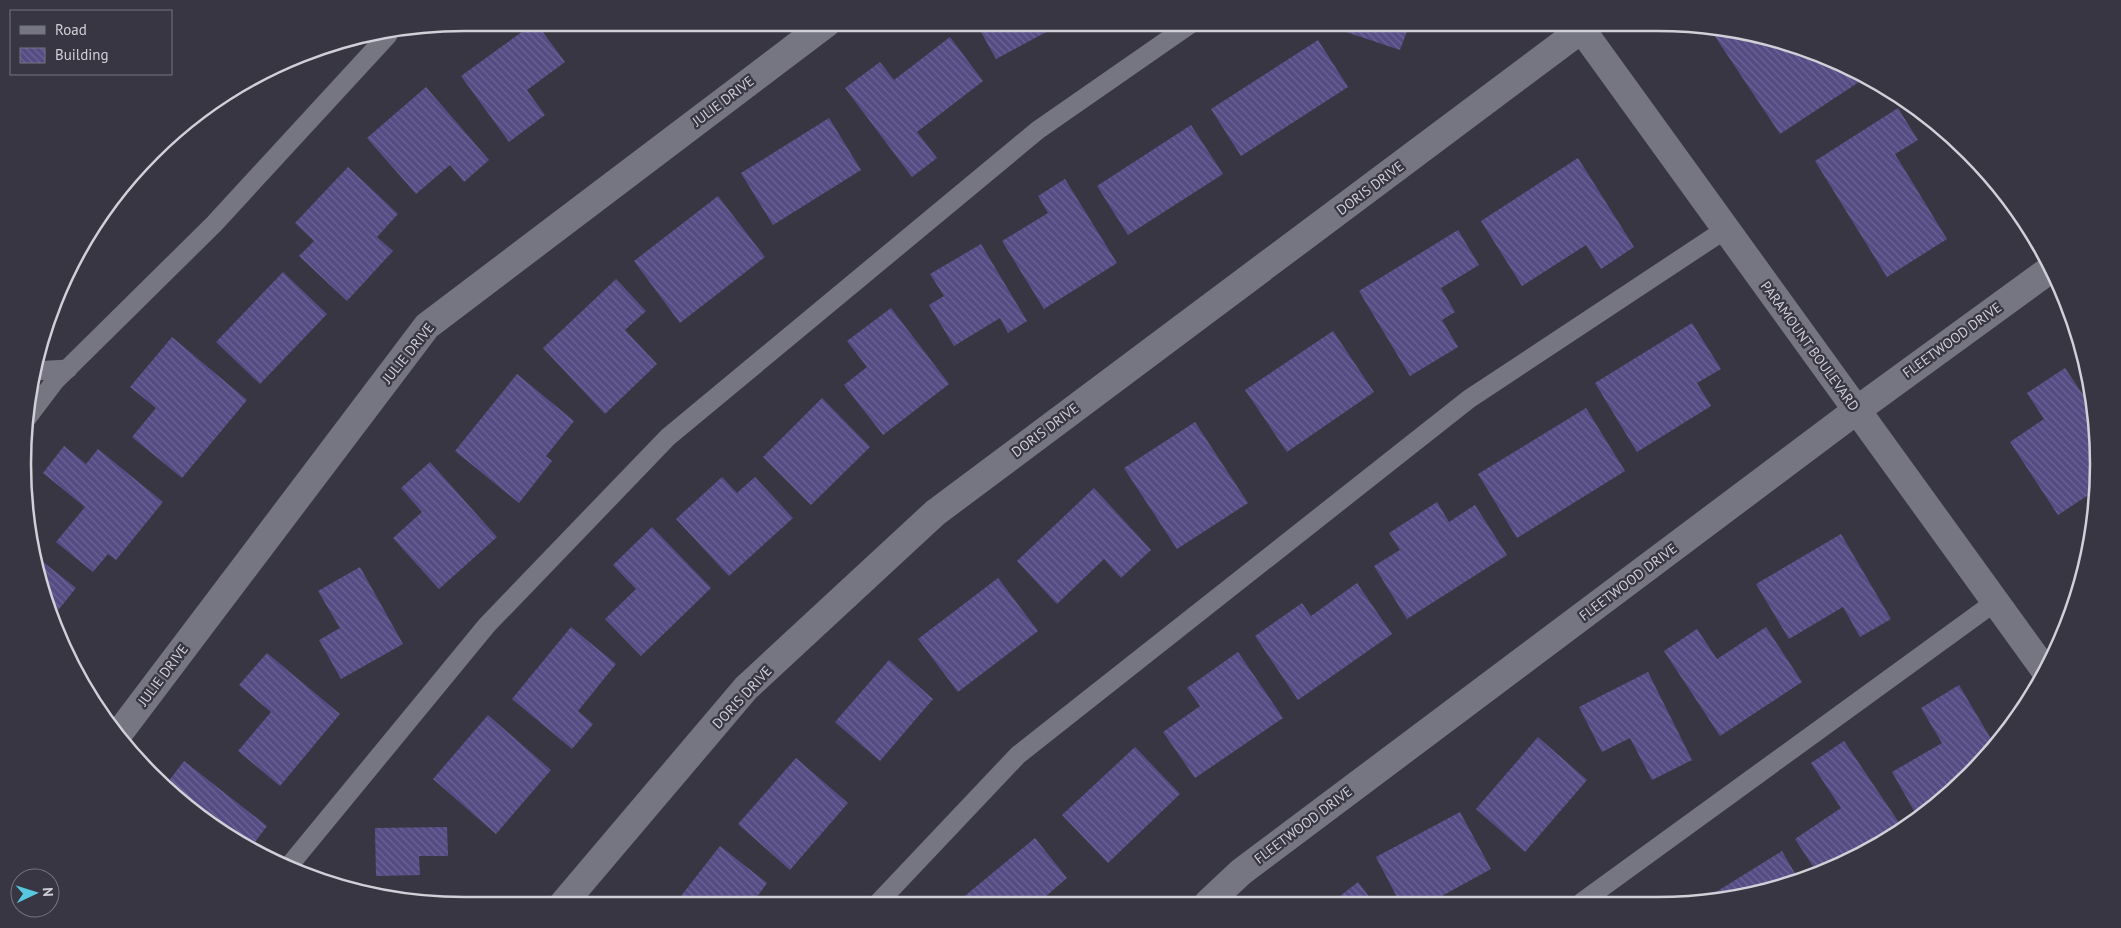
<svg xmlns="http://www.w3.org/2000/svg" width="2121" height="928" font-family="'PT Sans',sans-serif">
	<defs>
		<pattern id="building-back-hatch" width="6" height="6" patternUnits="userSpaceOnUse" patternTransform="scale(1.25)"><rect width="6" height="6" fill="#564c84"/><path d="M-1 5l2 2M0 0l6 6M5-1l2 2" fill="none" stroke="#6d6595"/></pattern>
	</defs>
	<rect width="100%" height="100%" fill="#383642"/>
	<g fill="url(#building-back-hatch)">
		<polygon points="534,23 536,23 565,62 527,90 545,115 509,142 461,76"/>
		<polygon points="976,23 1063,23 996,59"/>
		<polygon points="1349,23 1410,23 1400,50 1346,32"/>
		<polygon points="1712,32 1799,46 1851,70 1859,82 1780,134"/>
		<polygon points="950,37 983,81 917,132 937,158 912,177 845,88 880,62 894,80"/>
		<polygon points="1318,40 1348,87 1241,156 1211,109"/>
		<polygon points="426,87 489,160 464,182 450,165 416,194 367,138"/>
		<polygon points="1898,108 1918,140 1895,154 1947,239 1887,277 1815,161"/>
		<polygon points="829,118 861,170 773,225 741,173"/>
		<polygon points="1191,125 1223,174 1128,235 1097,186"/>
		<polygon points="1578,158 1634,247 1601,269 1586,245 1522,286 1481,221"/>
		<polygon points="348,167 398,214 377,237 393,251 347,301 299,256 314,241 295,223"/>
		<polygon points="1065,179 1117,263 1044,309 1002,241 1048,213 1038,196"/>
		<polygon points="718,196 765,257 680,323 634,261"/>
		<polygon points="1458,230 1479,265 1441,288 1455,312 1442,320 1458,347 1410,376 1359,291"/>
		<polygon points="981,244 1027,321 1008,333 1000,318 954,346 929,305 944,296 930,274"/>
		<polygon points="283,272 327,314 260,384 216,342"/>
		<polygon points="616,279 646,311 625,330 657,364 605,414 543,348"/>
		<polygon points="891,308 949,384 883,435 844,385 867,367 847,341"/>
		<polygon points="1692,323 1721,369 1697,383 1711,406 1637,452 1595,383"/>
		<polygon points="1333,331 1374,392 1287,452 1245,390"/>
		<polygon points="172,337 247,400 182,478 132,437 156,408 130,387"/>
		<polygon points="2065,368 2094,411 2098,435 2096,490 2058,515 2010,442 2044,419 2027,393"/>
		<polygon points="517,374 574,421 546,456 552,461 519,503 455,451"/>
		<polygon points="822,398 870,447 811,505 763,457"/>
		<polygon points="1586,408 1625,471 1517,538 1478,474"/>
		<polygon points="1195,422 1248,503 1177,549 1124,468"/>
		<polygon points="64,446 86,464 98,449 163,502 116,560 108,554 93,572 56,542 85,507 43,473"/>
		<polygon points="430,462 497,537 439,589 393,538 422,512 401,488"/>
		<polygon points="722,477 737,493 755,477 793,518 729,576 676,519"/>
		<polygon points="1094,488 1151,550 1121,578 1104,559 1057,604 1017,561"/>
		<polygon points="1437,502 1449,522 1475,505 1507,555 1407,619 1374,566 1400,550 1389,533"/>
		<polygon points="652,527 711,588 641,656 605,619 636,589 613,565"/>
		<polygon points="1841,534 1891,619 1860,637 1843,607 1789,639 1756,584"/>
		<polygon points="33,554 76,588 55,614"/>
		<polygon points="360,567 403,644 341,679 319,640 340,628 318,591"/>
		<polygon points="998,578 1038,631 958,692 918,639"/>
		<polygon points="1357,583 1392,634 1298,700 1255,636 1302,603 1311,616"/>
		<polygon points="571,627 616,664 578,711 593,724 572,749 512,699"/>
		<polygon points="1766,627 1802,682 1720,736 1664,651 1697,629 1717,659"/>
		<polygon points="1238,652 1283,718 1195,778 1163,732 1200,706 1187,688"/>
		<polygon points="267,653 340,714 280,786 238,751 271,712 239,685"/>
		<polygon points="889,660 933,699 880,761 835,722"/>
		<polygon points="1648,672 1692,760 1652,780 1630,738 1602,752 1579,707"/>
		<polygon points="1959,685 1994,744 1948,796 1917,816 1892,772 1942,743 1921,708"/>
		<polygon points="488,715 551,770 496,834 433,779"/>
		<polygon points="1538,737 1587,780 1525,852 1476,809"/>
		<polygon points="1844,741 1902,827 1852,860 1816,871 1795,839 1841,808 1811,763"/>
		<polygon points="1135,747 1180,794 1108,863 1062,815"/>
		<polygon points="796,758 848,803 790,870 738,824"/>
		<polygon points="184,761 267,826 250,849 173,796 165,786"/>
		<polygon points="1460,812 1491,869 1429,903 1400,903 1376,857"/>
		<polygon points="447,827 448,856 419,856 420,875 376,876 375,828"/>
		<polygon points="1035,838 1067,878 1037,904 955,904"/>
		<polygon points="720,846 767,883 751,905 674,905"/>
		<polygon points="1782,851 1797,877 1711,902 1708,897"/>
		<polygon points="1358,882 1374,903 1331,903"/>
	</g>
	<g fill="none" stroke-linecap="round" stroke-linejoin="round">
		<g stroke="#767582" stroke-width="19">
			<polyline points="34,371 68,369"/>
			<polyline points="27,418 55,381 214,224 388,35"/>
			<polyline points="288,867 487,625 668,437 1038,130 1192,23"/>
			<polyline points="1582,902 1995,602"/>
			<polyline points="877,904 1018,755 1469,399 1726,229"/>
		</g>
		<g stroke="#767582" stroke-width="28">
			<polyline points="120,732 427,326 827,23"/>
			<polyline points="562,905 746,688 935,513 1590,23"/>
		</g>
		<polyline stroke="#767582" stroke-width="28" points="1208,903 1241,872 1857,410 2052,268"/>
		<polyline stroke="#767582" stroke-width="28" points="1577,23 2044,669"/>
	</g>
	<g text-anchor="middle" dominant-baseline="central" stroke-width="4.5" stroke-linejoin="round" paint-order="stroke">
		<g font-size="14" fill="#d1d0d8" stroke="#383642">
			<text transform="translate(723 101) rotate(-37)">JULIE DRIVE</text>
			<text transform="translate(1370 188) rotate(-37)">DORIS DRIVE</text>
			<text transform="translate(1952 340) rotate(-36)">FLEETWOOD DRIVE</text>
			<text transform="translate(1810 346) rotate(54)">PARAMOUNT BOULEVARD</text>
			<text transform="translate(408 353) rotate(-51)">JULIE DRIVE</text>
			<text transform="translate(1045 430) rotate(-37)">DORIS DRIVE</text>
			<text transform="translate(1628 582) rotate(-37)">FLEETWOOD DRIVE</text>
			<text transform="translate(163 675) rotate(-53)">JULIE DRIVE</text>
			<text transform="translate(742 697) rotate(-47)">DORIS DRIVE</text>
			<text transform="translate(1303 825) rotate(-37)">FLEETWOOD DRIVE</text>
		</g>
	</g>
	<path d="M0 0H2121V928H0ZM464 31H1657A433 433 0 0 1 2090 464V464A433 433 0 0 1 1657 897H464A433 433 0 0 1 31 464V464A433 433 0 0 1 464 31Z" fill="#383642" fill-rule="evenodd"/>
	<path fill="none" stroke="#d1d0d8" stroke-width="2.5" d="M464 31H1657A433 433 0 0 1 2090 464V464A433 433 0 0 1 1657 897H464A433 433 0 0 1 31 464V464A433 433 0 0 1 464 31Z"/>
	<rect x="10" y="10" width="162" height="65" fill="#383642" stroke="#75747e"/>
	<rect x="20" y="26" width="25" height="8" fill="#767582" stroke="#75747e"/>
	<text x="55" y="35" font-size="15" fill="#d1d0d8">Road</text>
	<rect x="20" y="48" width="25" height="15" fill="url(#building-back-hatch)" stroke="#75747e"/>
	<text x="55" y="60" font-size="15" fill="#d1d0d8">Building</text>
	<g transform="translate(35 893) rotate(86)"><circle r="24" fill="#383642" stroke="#75747e"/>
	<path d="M0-4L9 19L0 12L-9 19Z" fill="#56c9e1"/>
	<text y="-8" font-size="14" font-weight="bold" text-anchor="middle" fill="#d1d0d8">N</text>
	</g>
</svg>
